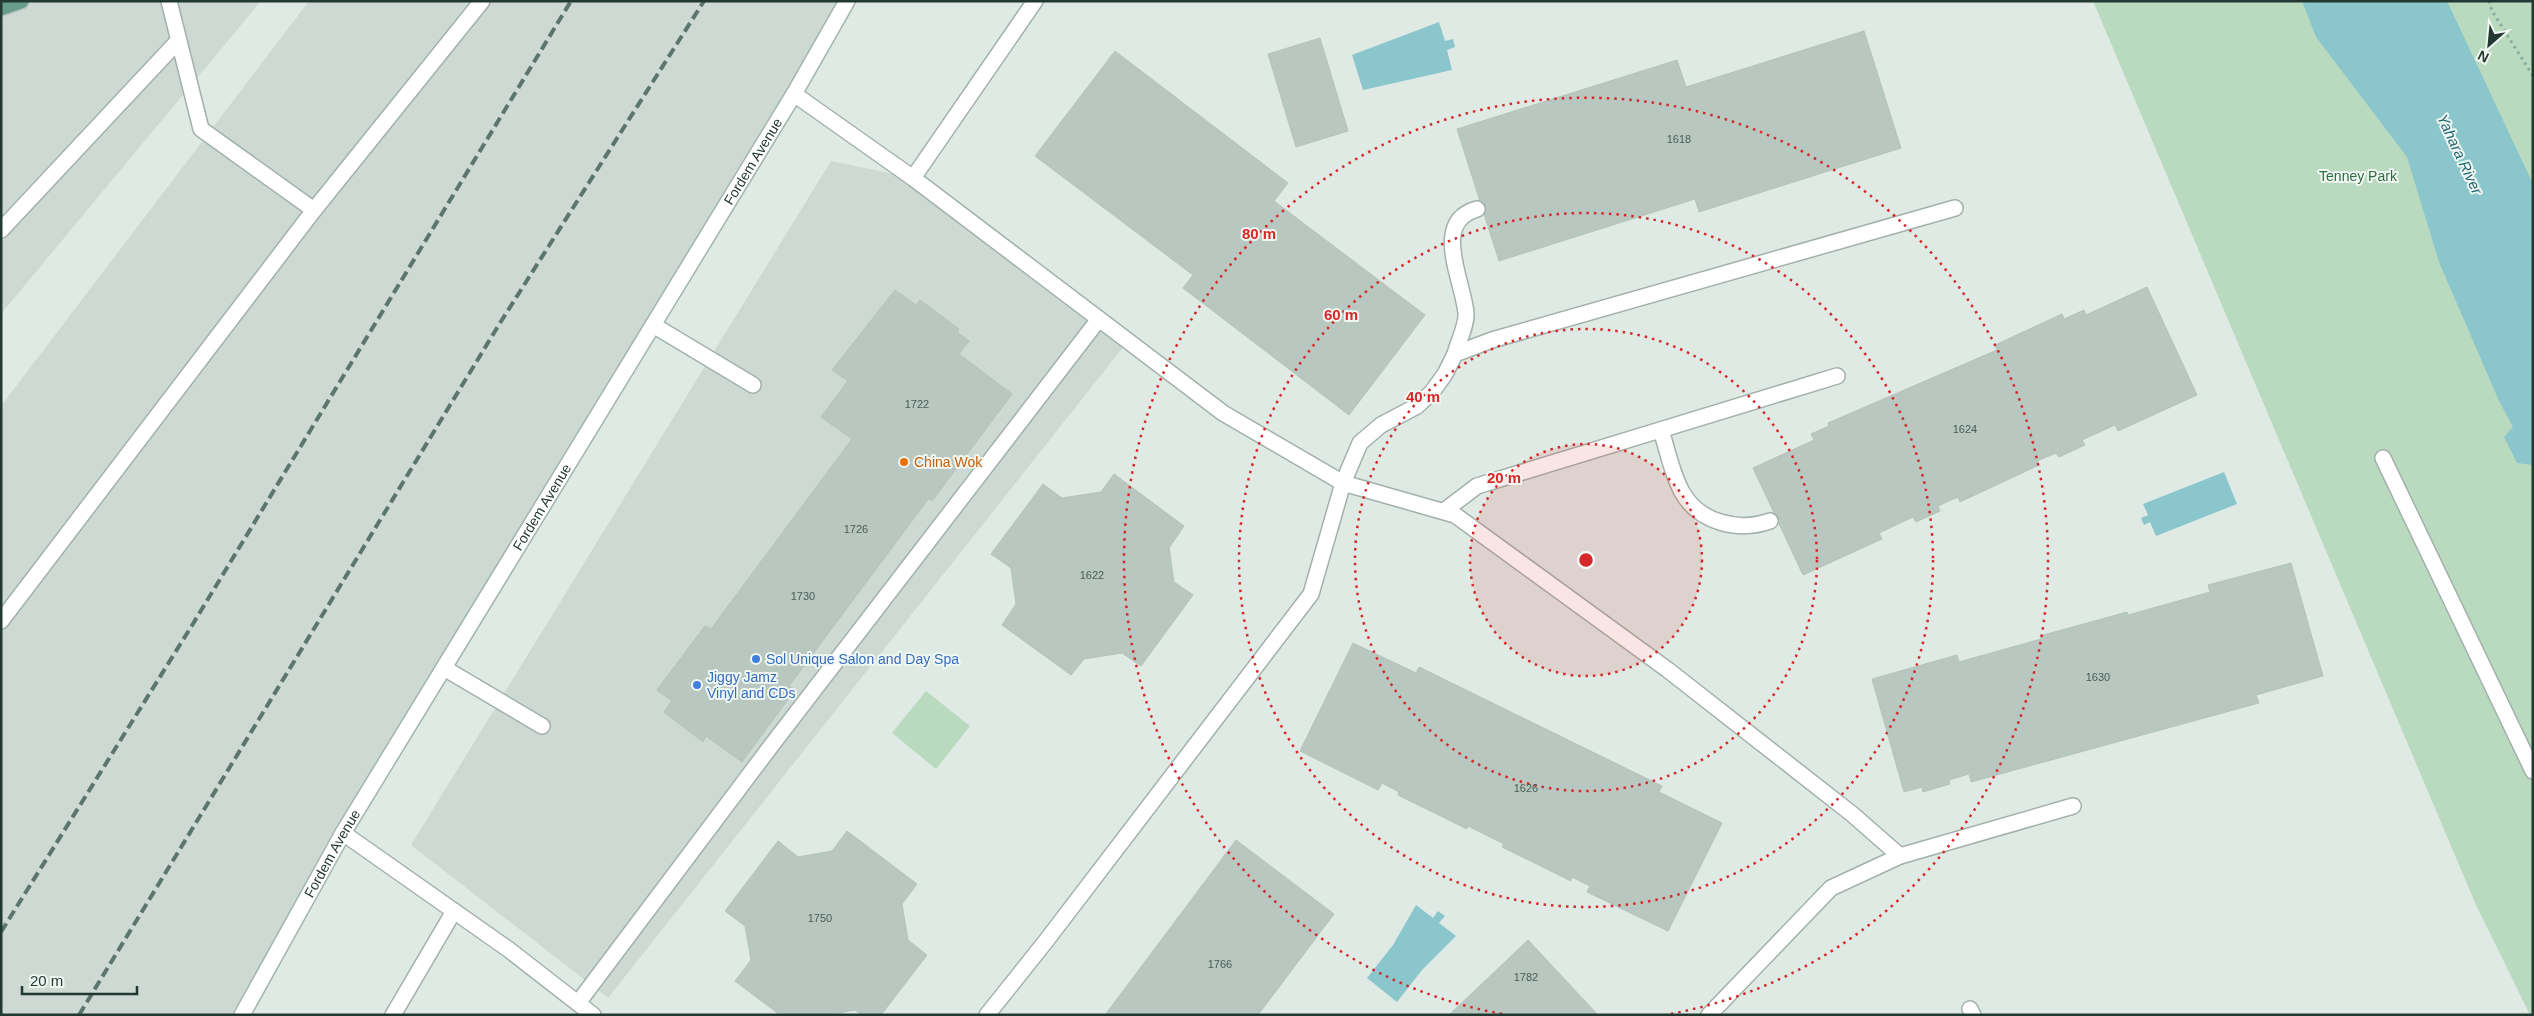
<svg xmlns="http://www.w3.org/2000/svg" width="2534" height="1016" font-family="Helvetica,sans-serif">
	<rect width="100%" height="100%" fill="#e0eae5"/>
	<g fill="#ced9d4">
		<polygon points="21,1 261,1 1,314 1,8"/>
		<polygon points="309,1 847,1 242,1015 1,1015 1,406"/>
		<polygon points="831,161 913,178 1128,341 608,998 411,845"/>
	</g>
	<g fill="#badac0">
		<polygon points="2093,1 2533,1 2533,1015 2530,1015 2476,905"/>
		<polygon points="926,691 970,726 936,769 892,733"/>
	</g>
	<g fill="#8ac6cc">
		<polygon points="2302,1 2447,1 2533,184 2533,465 2517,463 2504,437 2513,427 2499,401 2439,262 2407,157 2316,37"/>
		<polygon points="1439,22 1445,41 1453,39 1455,47 1447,50 1452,70 1363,90 1352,55"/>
		<polygon points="2224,472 2237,504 2156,536 2150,522 2144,525 2141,518 2148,515 2143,504"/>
		<polygon points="1416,905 1433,918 1438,911 1445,916 1439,923 1456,936 1422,970 1397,1002 1367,978 1393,945"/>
	</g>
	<g fill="#b8c7c0" stroke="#b3c3bb">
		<polygon points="1864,31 1901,148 1699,212 1695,199 1499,261 1457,129 1677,60 1686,87"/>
		<polygon points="1320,38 1348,131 1296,147 1268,54"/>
		<polygon points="1115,51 1288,183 1274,201 1425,315 1349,415 1183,288 1193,275 1035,156"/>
		<polygon points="2147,287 2197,395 2118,431 2115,425 2082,440 2085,445 2059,457 2056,453 2037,461 2039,465 1960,502 1958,497 1938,506 1940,511 1916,522 1913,517 1879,533 1882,539 1803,575 1753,468 1814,440 1811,434 1829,426 1828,423 1997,350 1995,345 2062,314 2064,319 2084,310 2086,315"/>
		<polygon points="895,290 916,305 920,300 959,329 957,332 969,341 959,354 1012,394 932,501 929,498 789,686 795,690 742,762 706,736 703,742 664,712 672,701 657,690 705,626 711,629 852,439 821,417 848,381 832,370"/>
		<polygon points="1114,474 1184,526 1169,548 1174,582 1193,595 1141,666 1122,653 1084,659 1071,675 1002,625 1016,604 1011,568 991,554 1043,484 1062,498 1101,492"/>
		<polygon points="2291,563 2323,676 2256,695 2259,703 1971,782 1969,774 1949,780 1950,784 1923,792 1922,787 1904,792 1872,679 1957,655 1959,662 2041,639 2040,636 2127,612 2128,615 2210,592 2208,585"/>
		<polygon points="1353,643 1416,673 1419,667 1662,786 1659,792 1722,823 1668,931 1587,892 1590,886 1572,877 1571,881 1502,847 1504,844 1468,826 1467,829 1398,795 1399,792 1382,783 1378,790 1300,751"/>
		<polygon points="847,831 917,884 902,904 908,940 927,955 881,1015 862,1015 855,1010 827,1015 780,1015 735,981 751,960 745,926 725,911 778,841 798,857 832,851"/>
		<polygon points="1236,840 1334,914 1258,1015 1105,1015"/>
		<polygon points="1528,940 1598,1015 1449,1015"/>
	</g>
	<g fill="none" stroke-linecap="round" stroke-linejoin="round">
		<defs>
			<g id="lane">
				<polyline points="169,1 201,129 314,210"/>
				<polyline points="794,94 913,178 1223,413 1343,483 1455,515 1668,670 1852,814 1900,856"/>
				<polyline points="913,178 1035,1"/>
				<polyline points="1,230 178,41"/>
				<polyline points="653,325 753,385"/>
				<path d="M 1455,354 C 1458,342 1467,325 1466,313 C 1463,280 1431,222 1477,209"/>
				<path d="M 1661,430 C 1667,449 1672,474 1682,492 C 1699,523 1739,532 1770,521"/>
				<polyline points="2383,458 2533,771"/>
				<polyline points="1444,511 1477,486 1837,376"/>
				<polyline points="1,621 314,210 482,1"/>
				<polyline points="444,668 542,726"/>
				<polyline points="343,833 508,949 593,1015"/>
				<polyline points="578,1003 771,746 1099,319"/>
				<polyline points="393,1015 454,911"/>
				<polyline points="987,1015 1046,941 1311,594 1343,483 1360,443 1381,425 1417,406 1432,392 1445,374 1455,354 1492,340 1955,208"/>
				<polyline points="1709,1015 1831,888 1900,856 2073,806"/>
			</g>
			<polyline id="street" points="1970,1009 1973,1015"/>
			<g id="secondary">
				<path id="s1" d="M 242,1015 L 343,833 L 794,94 L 847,1"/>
			</g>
			<polyline id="primary" points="1,8 21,1"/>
		</defs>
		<use href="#lane" stroke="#a3b1ab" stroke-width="18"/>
		<use href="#street" stroke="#a3b1ab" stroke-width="18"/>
		<use href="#secondary" stroke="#a0b5ac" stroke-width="18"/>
		<use href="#primary" stroke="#bdc4c1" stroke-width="18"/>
		<polyline stroke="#82ac9c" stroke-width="3" stroke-dasharray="2.5 4" stroke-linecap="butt" points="2489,1 2492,11 2533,76"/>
		<use href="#lane" stroke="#fff" stroke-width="15"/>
		<use href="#street" stroke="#fff" stroke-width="15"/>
		<use href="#secondary" stroke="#fff" stroke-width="15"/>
		<use href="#primary" stroke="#679d8c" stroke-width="15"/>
		<g stroke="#5c756d" stroke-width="4" stroke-dasharray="10 5" stroke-linecap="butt">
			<polyline points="1,932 191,627 571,1"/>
			<polyline points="79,1015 500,323 704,1"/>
		</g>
	</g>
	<circle cx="1586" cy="560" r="116" fill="#d62828" fill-opacity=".12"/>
	<g fill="none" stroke="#d62828" stroke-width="2.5" stroke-dasharray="2.5 5">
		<circle cx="1586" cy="560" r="116"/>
		<circle cx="1586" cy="560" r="231"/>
		<circle cx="1586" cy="560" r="347"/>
		<path d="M1502 1014A462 462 0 1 1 1670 1014"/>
	</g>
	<circle fill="#e8710a" stroke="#f0f7f3" stroke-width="2" cx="904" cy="462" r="5"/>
	<g fill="#3f7fe0" stroke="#f0f7f3" stroke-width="2">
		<circle cx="756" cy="659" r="5"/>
		<circle cx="697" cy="685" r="5"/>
	</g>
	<g text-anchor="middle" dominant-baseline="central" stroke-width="4" stroke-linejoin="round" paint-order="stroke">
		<g font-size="11" fill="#485c55">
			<text x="1679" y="139">1618</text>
			<text x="917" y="404">1722</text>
			<text x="1965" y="429">1624</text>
			<text x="856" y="529">1726</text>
			<text x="1092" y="575">1622</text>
			<text x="803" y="596">1730</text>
			<text x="2098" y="677">1630</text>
			<text x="1526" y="788">1626</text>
			<text x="820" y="918">1750</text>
			<text x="1220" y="964">1766</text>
			<text x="1526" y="977">1782</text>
		</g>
		<g font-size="14" fill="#223931" stroke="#f0f7f3">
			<text stroke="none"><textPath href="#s1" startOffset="995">Fordem Avenue</textPath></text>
			<text stroke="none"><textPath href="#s1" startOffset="590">Fordem Avenue</textPath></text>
			<text stroke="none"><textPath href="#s1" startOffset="185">Fordem Avenue</textPath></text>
		</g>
		<g font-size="14" fill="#2e6d43" stroke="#f0f7f3">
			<text x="2358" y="176">Tenney Park</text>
		</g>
		<g font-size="14" fill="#c56008" stroke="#f0f7f3" text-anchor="start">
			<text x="914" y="462">China Wok</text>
		</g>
		<g font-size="14" fill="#366cbe" stroke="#f0f7f3" text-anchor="start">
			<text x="766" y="659">Sol Unique Salon and Day Spa</text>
			<text x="707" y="677">Jiggy Jamz<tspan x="707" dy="16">Vinyl and CDs</tspan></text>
		</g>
		<g font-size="15" font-style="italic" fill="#206871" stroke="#f0f7f3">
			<text transform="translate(2460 154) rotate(65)">Yahara River</text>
		</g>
	</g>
	<circle cx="1586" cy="560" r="8" fill="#d62828" stroke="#f0f7f3" stroke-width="2.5"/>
	<g font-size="15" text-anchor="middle" font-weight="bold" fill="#d62828" stroke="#f0f7f3" stroke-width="4" stroke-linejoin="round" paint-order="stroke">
		<text x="1259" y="239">80 m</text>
		<text x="1341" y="320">60 m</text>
		<text x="1423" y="402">40 m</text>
		<text x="1504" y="483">20 m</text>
	</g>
	<rect width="2534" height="1016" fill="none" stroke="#223931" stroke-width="5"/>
	<g transform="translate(2489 45) rotate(207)" stroke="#f0f7f3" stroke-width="4" paint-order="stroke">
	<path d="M0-4L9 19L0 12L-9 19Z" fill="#223931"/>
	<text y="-8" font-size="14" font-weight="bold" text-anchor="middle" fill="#223931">N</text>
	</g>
	<path d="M22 986v8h115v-8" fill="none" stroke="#223931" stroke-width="2.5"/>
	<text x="30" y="986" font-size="15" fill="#223931" stroke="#f0f7f3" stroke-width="4" paint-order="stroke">20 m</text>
</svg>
